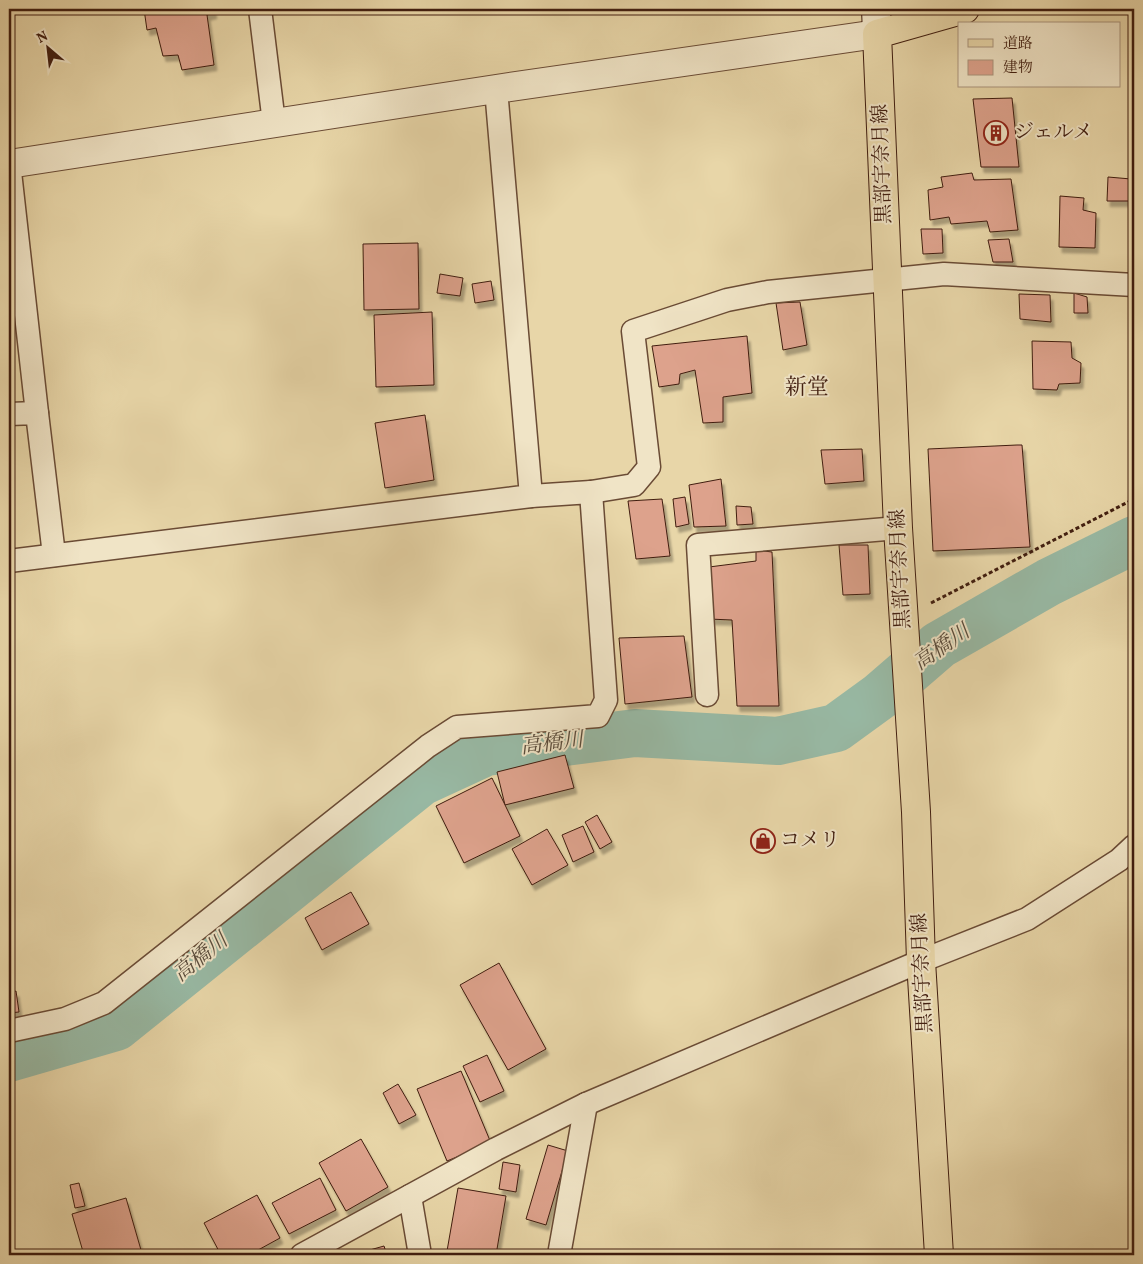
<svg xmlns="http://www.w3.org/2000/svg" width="1143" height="1264" font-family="Vollkorn,'Noto Serif JP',serif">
	<defs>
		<filter id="shadow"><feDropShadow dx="3" dy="5.5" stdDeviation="1" flood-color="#0004"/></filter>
	</defs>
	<rect width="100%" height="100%" fill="#e8d6a8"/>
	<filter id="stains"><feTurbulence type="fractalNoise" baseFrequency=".004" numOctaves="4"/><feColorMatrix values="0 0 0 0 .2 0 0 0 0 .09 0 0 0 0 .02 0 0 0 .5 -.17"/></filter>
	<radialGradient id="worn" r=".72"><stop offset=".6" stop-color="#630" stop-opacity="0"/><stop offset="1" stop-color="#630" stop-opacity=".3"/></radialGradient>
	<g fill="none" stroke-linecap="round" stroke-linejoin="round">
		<polyline stroke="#98b9a4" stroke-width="48" points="9,1058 116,1027 421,782 486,752 635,733 778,741 836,728 880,696 939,645 1049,582 1134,540"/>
	</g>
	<g fill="#dda28c" stroke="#401d0f" filter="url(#shadow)">
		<polygon points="144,9 213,9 214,13 207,15 214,65 182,70 178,55 163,56 156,28 147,30"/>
		<polygon points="1012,98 1019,167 981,167 973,99"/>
		<polygon points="972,173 974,180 1011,179 1018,230 990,232 987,221 951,224 949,217 930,220 928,190 943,187 941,177"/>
		<polygon points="1108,177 1131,179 1131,201 1107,201"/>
		<polygon points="1060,196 1084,198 1083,210 1096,213 1095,248 1059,247"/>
		<polygon points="921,229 942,229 943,253 923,254"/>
		<polygon points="1009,239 1013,262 993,262 988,240"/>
		<polygon points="418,243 419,309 364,310 363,244"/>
		<polygon points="440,274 463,278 460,296 437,293"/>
		<polygon points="491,281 494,300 475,303 472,284"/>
		<polygon points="1074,293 1087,297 1088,313 1074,313"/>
		<polygon points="1019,294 1050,295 1051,322 1020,319"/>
		<polygon points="800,302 807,345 783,350 776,303"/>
		<polygon points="432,312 434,385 376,387 374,315"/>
		<polygon points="747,336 752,393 723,397 723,422 703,423 695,370 680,374 679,384 659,387 652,346"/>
		<polygon points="1032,341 1071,342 1072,358 1081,363 1080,383 1059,384 1057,390 1033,389"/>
		<polygon points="425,415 434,480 385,488 375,423"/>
		<polygon points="1017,445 1022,445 1030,547 933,551 928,449"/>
		<polygon points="862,449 864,481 825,484 821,450"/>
		<polygon points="721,479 726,526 694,527 689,485"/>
		<polygon points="685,497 689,524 676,527 673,499"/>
		<polygon points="662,499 670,556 636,559 628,501"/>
		<polygon points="736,506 751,507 753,524 737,525"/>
		<polygon points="839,545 868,545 870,594 843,595"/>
		<polygon points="756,550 772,552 779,706 737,706 732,620 709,619 709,567 756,561"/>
		<polygon points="684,636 692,697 625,704 619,638"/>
		<polygon points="565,755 574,788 505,805 497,772"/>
		<polygon points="492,778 520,836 464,863 436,806"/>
		<polygon points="597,815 612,842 600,849 585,822"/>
		<polygon points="583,826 594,852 573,862 562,835"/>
		<polygon points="547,829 568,865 532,885 512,849"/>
		<polygon points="351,892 369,924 322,950 305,918"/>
		<polygon points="499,963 546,1049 508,1070 460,985"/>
		<polygon points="16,991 19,1012 9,1013 9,993"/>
		<polygon points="487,1055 504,1091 480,1102 463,1066"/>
		<polygon points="461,1071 491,1143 447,1161 417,1089"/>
		<polygon points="398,1084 416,1115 399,1124 383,1093"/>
		<polygon points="361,1139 388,1187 346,1211 319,1163"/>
		<polygon points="548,1145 568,1151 546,1225 526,1219"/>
		<polygon points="503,1162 520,1165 516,1192 499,1189"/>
		<polygon points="320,1178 336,1210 289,1234 272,1203"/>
		<polygon points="79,1183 85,1206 75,1208 70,1185"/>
		<polygon points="458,1188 506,1196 496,1255 475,1255 447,1251"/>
		<polygon points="257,1195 280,1238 249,1255 221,1255 204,1223"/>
		<polygon points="126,1198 141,1250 122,1255 84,1255 72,1214"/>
		<polygon points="384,1246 387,1255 352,1255"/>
	</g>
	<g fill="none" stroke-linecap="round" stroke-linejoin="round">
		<defs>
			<g id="minor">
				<polyline points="260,9 274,123"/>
				<polyline points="9,163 37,413"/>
				<polyline points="9,414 37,413 54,555"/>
				<polyline points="591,492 634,485 649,467 633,331 727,300 768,292 944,274 1134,285"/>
				<polyline points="9,561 531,496 496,89"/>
				<polyline points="707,695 698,545 898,528"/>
				<polyline points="9,1031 65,1019 104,1003 428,746 457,727 598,716 606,700 591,492 531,496"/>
				<polyline points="410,1196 420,1255"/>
				<polyline points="302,1255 496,1149 586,1104 921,961 1027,919 1119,860 1134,846"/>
				<polyline points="559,1255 586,1104"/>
			</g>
			<polyline id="tertiary" points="9,164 496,89 877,34"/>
			<polyline id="secondary" points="876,9 877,34"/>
			<polyline id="primary" points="939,1255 921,961 916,812 898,528 877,34 965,9"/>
		</defs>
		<use href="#minor" stroke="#6a4b35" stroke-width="25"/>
		<use href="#tertiary" stroke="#6a4b35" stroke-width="30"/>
		<use href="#secondary" stroke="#401d0f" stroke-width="30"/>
		<use href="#primary" stroke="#401d0f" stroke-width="30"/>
		<polyline stroke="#401d0f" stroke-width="3" stroke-dasharray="4 2.5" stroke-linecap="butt" points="931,603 1134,499"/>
		<use href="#minor" stroke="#f0e4c6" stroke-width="22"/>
		<use href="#tertiary" stroke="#f0e4c6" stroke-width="28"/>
		<use href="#secondary" stroke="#f0e4c6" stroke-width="28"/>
		<use href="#primary" stroke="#e8d6a8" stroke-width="28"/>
	</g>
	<defs>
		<symbol id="building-ring" viewBox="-11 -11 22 22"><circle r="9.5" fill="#f0e4c6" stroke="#8f2418" stroke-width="1.5"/><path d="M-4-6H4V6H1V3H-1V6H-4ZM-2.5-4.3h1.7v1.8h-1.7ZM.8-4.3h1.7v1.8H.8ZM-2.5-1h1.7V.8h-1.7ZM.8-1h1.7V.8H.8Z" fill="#8f2418"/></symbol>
		<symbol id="shop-ring" viewBox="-11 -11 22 22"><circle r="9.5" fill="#f0e4c6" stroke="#8f2418" stroke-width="1.5"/><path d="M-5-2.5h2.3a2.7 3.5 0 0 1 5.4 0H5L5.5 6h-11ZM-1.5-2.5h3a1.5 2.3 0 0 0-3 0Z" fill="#8f2418"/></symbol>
	</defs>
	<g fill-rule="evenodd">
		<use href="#building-ring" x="982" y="119" width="28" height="28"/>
		<use href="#shop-ring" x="749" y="827" width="28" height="28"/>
	</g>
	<g text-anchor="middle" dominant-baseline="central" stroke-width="4" stroke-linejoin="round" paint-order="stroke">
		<g font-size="20" fill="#401d0f" stroke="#f0e4c6" text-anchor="start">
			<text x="1014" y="133">ジェルメ</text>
			<text x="780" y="841">コメリ</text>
		</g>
		<g font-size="20" fill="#401d0f" stroke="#f0e4c6">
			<text transform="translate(883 164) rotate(-92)">黒部宇奈月線</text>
			<text transform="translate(901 569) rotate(-93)">黒部宇奈月線</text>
			<text transform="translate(923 973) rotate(-93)">黒部宇奈月線</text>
		</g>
		<g font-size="21" font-style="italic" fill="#5a4c3c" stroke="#f0e4c6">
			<text transform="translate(942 648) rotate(-35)">高橋川</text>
			<text transform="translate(552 744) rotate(-7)">高橋川</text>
			<text transform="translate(201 958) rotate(-39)">高橋川</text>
		</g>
		<g font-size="22" fill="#401d0f" stroke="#f0e4c6">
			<text x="807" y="388">新堂</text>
		</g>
	</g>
	<rect width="1143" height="1264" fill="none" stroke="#e8d6a8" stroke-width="30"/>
	<rect x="10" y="10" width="1123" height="1244" fill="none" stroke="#401d0f" stroke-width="2.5"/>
	<rect x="15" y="15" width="1113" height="1234" fill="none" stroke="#401d0f"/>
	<rect x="958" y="22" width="162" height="65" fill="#f0e4c6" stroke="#aa947d"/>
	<rect x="968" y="39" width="25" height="8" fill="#e8d6a8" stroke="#aa947d"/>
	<text x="1003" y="48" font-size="15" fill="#401d0f">道路</text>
	<rect x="968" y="60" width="25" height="15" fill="#dda28c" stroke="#aa947d"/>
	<text x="1003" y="72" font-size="15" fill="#401d0f">建物</text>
	<g transform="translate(48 48) rotate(332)" stroke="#f0e4c6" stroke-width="4" paint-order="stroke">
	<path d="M0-4L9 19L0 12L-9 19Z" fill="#401d0f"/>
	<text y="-8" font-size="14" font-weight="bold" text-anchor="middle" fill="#401d0f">N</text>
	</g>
	<rect width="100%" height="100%" filter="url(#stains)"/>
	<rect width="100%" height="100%" fill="url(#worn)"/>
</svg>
